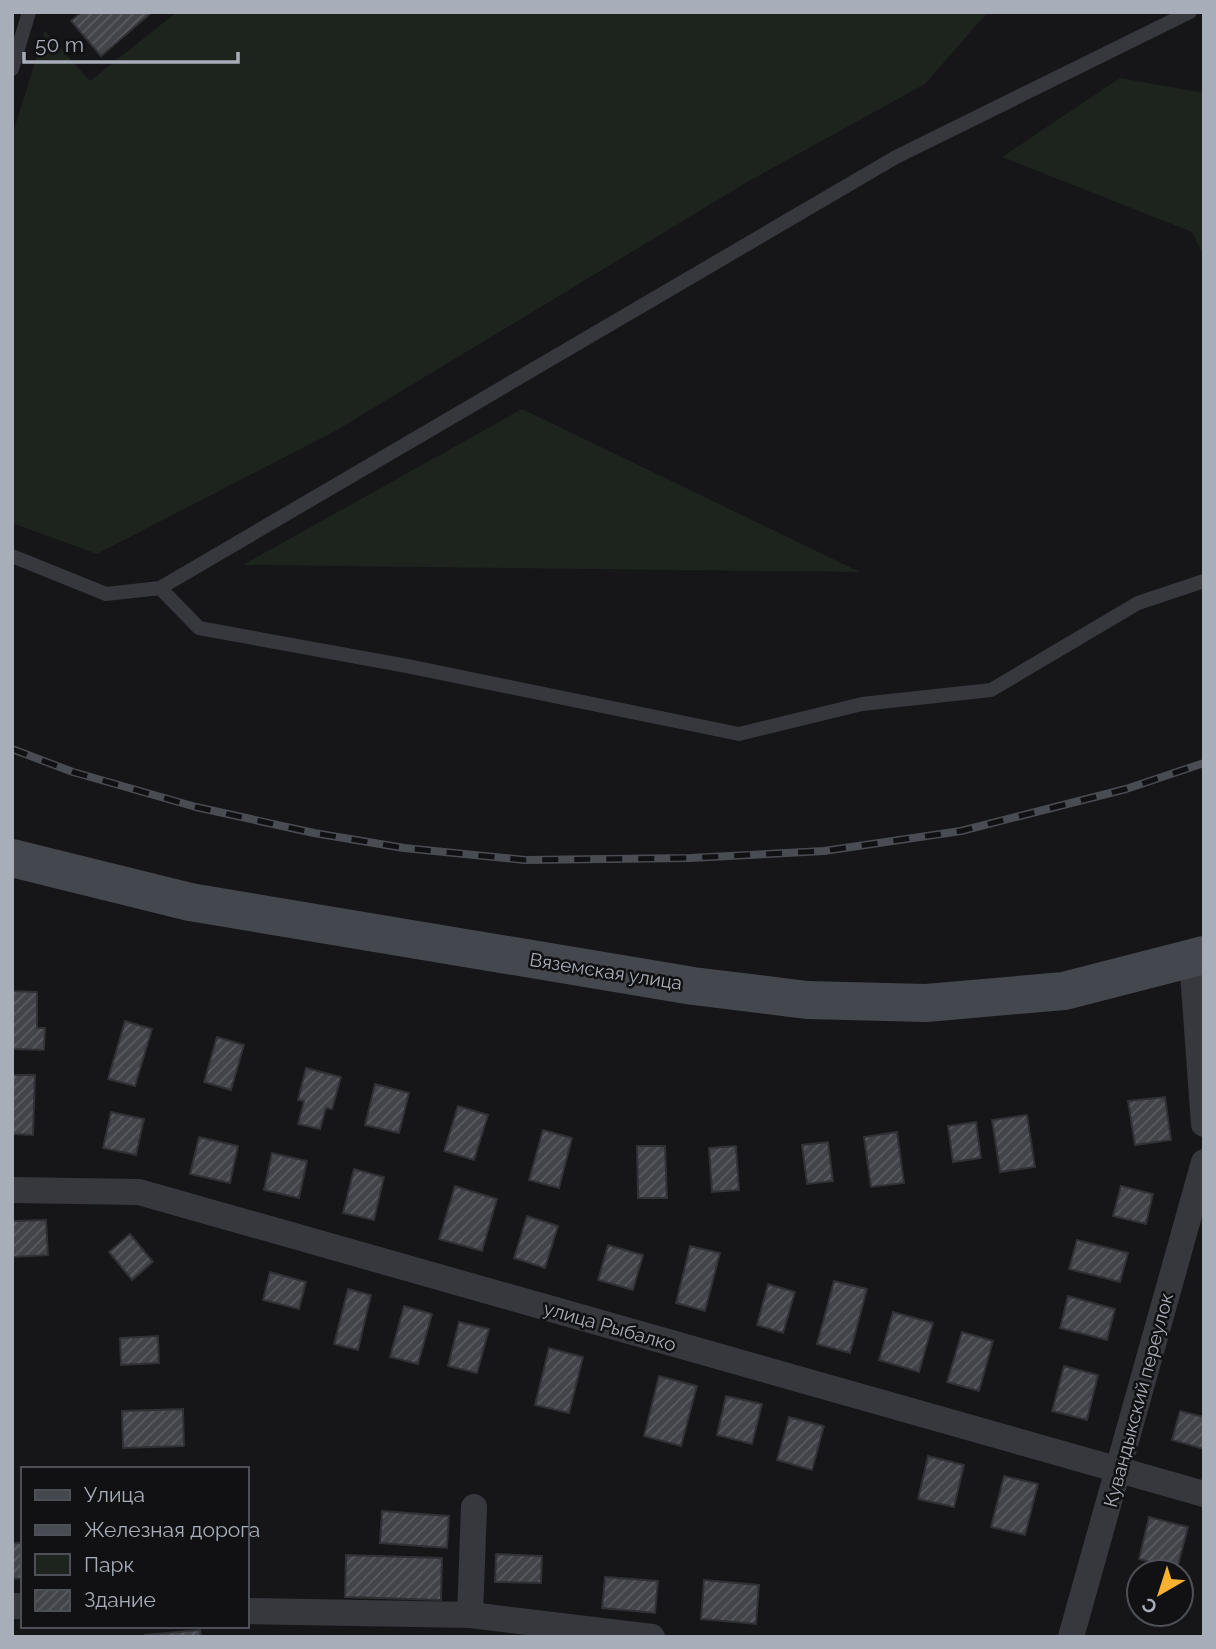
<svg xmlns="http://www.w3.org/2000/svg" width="1216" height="1649" font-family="Raleway,sans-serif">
	<defs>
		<pattern id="building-hatch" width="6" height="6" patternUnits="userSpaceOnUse" patternTransform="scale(1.75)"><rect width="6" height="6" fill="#424449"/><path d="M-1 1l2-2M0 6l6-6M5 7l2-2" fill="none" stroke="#5a5c61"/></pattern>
	</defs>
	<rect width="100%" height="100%" fill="#161619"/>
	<g fill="#1c241d">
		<polygon points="177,12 988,12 925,84 749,181 337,430 97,554 12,523 12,136 45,31 90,81"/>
		<polygon points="1120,78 1204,93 1204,256 1192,232 1002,157"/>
		<polygon points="522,409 860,572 243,565"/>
	</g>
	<g fill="url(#building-hatch)" stroke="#303035" stroke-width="2">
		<polygon points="82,12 152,12 101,56 71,21"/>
		<polygon points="12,991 37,992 37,1028 45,1028 44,1050 12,1049"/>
		<polygon points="125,1021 152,1029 135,1086 108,1079"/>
		<polygon points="217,1037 244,1045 231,1090 204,1082"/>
		<polygon points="306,1068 341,1077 332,1109 326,1108 320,1129 298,1124 304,1101 298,1100"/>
		<polygon points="12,1075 35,1075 33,1135 12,1134"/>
		<polygon points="375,1084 409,1093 399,1133 365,1125"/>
		<polygon points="1165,1097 1171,1140 1135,1145 1128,1101"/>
		<polygon points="458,1106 488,1115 474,1160 444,1151"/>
		<polygon points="111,1112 144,1119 136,1155 103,1148"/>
		<polygon points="1027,1115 1035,1167 1000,1172 992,1120"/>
		<polygon points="976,1122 981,1158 953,1162 948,1126"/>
		<polygon points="543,1130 572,1138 559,1188 529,1180"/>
		<polygon points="897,1132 904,1183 871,1187 864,1137"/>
		<polygon points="199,1137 238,1146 230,1183 190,1174"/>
		<polygon points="828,1142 833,1181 807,1184 802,1145"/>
		<polygon points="637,1146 665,1146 667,1198 638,1198"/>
		<polygon points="736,1146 739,1190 712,1192 709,1148"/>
		<polygon points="272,1153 307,1161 299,1198 264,1190"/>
		<polygon points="354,1169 384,1177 374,1220 343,1213"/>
		<polygon points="455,1186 497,1199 482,1251 439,1239"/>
		<polygon points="1121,1186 1153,1194 1146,1224 1113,1216"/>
		<polygon points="527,1216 558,1226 545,1268 514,1258"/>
		<polygon points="46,1220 48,1255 12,1257 12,1221"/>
		<polygon points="130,1234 153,1262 132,1280 109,1252"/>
		<polygon points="1077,1240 1128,1253 1120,1282 1069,1269"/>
		<polygon points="608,1245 643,1255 633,1290 598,1280"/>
		<polygon points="690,1246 720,1253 705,1311 676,1303"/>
		<polygon points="270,1272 306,1282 299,1309 263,1300"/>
		<polygon points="834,1281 867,1289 850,1353 817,1344"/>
		<polygon points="768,1284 795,1292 783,1333 757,1325"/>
		<polygon points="348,1289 371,1295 358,1350 334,1344"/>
		<polygon points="1068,1296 1115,1309 1107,1340 1060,1328"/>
		<polygon points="404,1306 432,1314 418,1364 390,1357"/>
		<polygon points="893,1312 933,1323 919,1372 879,1360"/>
		<polygon points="459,1322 489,1329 477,1373 448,1366"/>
		<polygon points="962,1332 993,1341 979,1391 947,1382"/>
		<polygon points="158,1336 159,1363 121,1365 120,1338"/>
		<polygon points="549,1348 583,1357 569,1413 535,1405"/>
		<polygon points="1064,1366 1098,1375 1087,1420 1052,1411"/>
		<polygon points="659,1376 697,1386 681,1446 644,1436"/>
		<polygon points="726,1396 762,1404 752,1444 717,1435"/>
		<polygon points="183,1409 184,1446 123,1448 122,1411"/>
		<polygon points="1180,1411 1204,1417 1204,1449 1172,1440"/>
		<polygon points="789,1417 824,1426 812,1470 777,1460"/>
		<polygon points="928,1456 964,1465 954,1507 918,1499"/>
		<polygon points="1004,1476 1038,1484 1025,1535 991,1527"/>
		<polygon points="382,1511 449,1516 447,1548 380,1543"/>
		<polygon points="1149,1517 1188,1527 1177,1569 1139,1559"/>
		<polygon points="12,1543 23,1543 23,1578 12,1579"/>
		<polygon points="496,1554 542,1556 541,1583 495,1582"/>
		<polygon points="346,1555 442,1558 441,1600 345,1597"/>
		<polygon points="605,1577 658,1581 655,1613 602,1608"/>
		<polygon points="704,1580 759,1585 756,1624 701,1619"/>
		<polygon points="200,1630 201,1637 145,1637 145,1635"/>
	</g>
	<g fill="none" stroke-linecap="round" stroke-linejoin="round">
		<g stroke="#37383e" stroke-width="14">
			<polyline points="12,69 29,12"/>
			<polyline points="12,556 106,594 160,588 896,157 1190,12"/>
			<polyline points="160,588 199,628 407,666 739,734 862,704 991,690 1138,603 1204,581"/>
		</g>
		<g stroke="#37383e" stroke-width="26">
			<polyline points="1192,959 1204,1124"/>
			<polyline points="12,1190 139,1192 1204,1494"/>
			<polyline points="12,1606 23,1606"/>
			<polyline points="247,1611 470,1615 652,1637"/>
			<polyline points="470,1615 474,1507"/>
			<polyline points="1071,1637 1204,1162"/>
		</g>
		<polyline stroke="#45474e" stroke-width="38" points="12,858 190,902 693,986 807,1000 926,1003 1064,991 1204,955"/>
		<defs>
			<polyline id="rail" points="12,749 73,772 196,807 314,833 404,848 525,860 690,858 824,851 961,831 1126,789 1204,763"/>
		</defs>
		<use href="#rail" stroke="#4a4c53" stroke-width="8"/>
		<use href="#rail" stroke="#111114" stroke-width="5" stroke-dasharray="16" stroke-linecap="butt"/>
	</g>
	<g text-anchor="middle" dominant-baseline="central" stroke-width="5" stroke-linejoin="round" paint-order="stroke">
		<g font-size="19" fill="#a8aeb9" stroke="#111114">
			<text transform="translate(606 971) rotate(9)">Вяземская улица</text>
			<text transform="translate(610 1326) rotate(16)">улица Рыбалко</text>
			<text transform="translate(1138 1400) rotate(-75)">Кувандыкский переулок</text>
		</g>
	</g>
	<rect width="1216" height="1649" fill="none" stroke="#a8aeb9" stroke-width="28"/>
	<rect x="21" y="1467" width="228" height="161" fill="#111114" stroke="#4d5056" stroke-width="2"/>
	<rect x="35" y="1490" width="35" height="10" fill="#45474e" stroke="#4d5056" stroke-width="2"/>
	<text x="84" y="1502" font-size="21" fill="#a8aeb9">Улица</text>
	<rect x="35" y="1525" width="35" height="10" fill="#4a4c53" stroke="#4d5056" stroke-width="2"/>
	<text x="84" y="1537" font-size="21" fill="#a8aeb9">Железная дорога</text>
	<rect x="35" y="1554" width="35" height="21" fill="#1c241d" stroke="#4d5056" stroke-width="2"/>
	<text x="84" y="1572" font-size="21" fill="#a8aeb9">Парк</text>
	<rect x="35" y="1590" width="35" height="21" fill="url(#building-hatch)" stroke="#4d5056" stroke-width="2"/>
	<text x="84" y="1607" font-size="21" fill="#a8aeb9">Здание</text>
	<g transform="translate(1160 1593) rotate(219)"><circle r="33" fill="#111114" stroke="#4d5056" stroke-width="2"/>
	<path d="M0-5L12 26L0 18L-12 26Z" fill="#f7b130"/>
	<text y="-10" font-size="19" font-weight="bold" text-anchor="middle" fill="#a8aeb9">С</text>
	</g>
	<path d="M24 52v10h214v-10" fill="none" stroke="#a8aeb9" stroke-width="3.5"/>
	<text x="35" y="52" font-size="21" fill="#a8aeb9" stroke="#111114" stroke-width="5" paint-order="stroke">50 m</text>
</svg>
